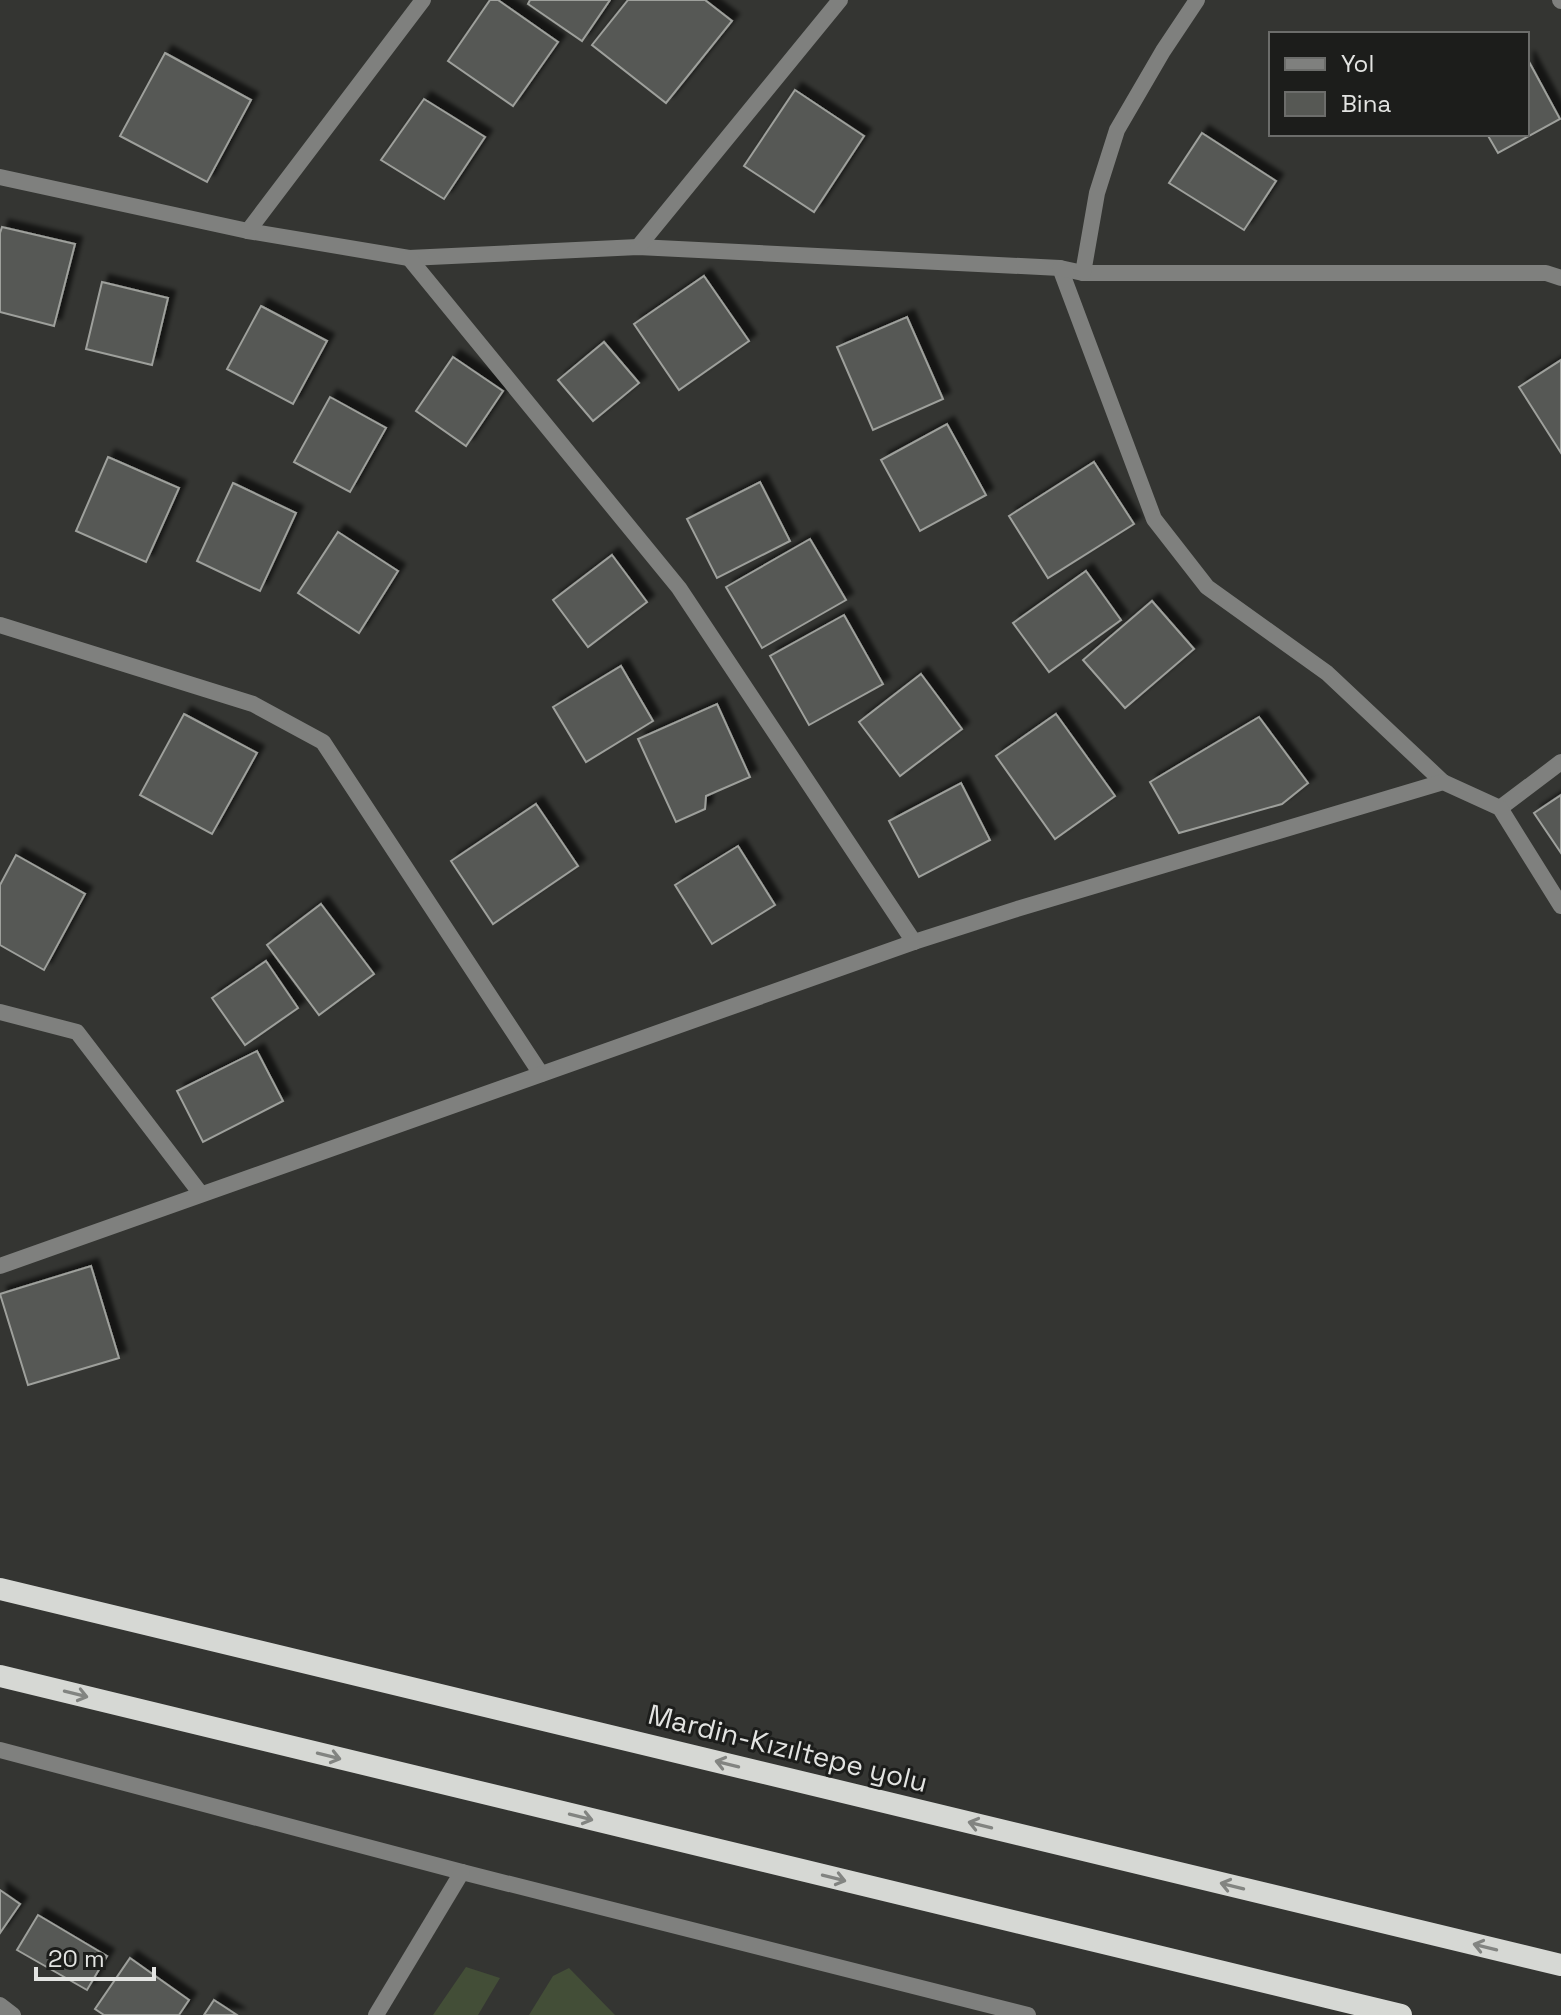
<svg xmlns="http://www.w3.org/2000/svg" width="1561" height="2015" font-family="'Space Grotesk',sans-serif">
	<defs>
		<filter id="shadow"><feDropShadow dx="7" dy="-7" stdDeviation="2" flood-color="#0009"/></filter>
	</defs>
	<rect width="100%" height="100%" fill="#343532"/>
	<g fill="#434e37">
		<polygon points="466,1967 500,1978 478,2015 433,2015"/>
		<polygon points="569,1968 615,2015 529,2015 553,1976"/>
	</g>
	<g fill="#565854" stroke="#9ea09c" stroke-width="2" filter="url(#shadow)">
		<polygon points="490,0 498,0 558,42 513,106 448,61"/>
		<polygon points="530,0 610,0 582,41 528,4"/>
		<polygon points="628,0 705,0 732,21 666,103 592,45"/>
		<polygon points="165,53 251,100 207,182 120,136"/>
		<polygon points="1527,58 1560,119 1498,153 1487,134 1527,134"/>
		<polygon points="795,90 864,136 814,212 744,166"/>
		<polygon points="424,99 485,137 444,199 381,160"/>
		<polygon points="1202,133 1276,181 1244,230 1169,183"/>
		<polygon points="2,227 75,244 54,326 0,312 0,233"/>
		<polygon points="704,276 749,341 679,390 634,324"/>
		<polygon points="102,282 168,298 152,365 86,349"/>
		<polygon points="261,306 327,341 293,404 227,369"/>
		<polygon points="907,317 943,399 873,430 837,347"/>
		<polygon points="604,342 639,383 593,421 558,380"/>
		<polygon points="453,357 503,391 466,446 416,411"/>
		<polygon points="1561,360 1561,453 1519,387"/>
		<polygon points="330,397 386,428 350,492 294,462"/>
		<polygon points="947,424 986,495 920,531 881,460"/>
		<polygon points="108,457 179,488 146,562 76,531"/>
		<polygon points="1094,462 1134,524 1048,578 1009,516"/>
		<polygon points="760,482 790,541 717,578 687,519"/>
		<polygon points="233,483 296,513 260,591 197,561"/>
		<polygon points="338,532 398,571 359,633 298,593"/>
		<polygon points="810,539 846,600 762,648 726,587"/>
		<polygon points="612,555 647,602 588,647 553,600"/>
		<polygon points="1086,571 1121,620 1049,672 1013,623"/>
		<polygon points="1152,601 1194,649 1125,708 1083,660"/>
		<polygon points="844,615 883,684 809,725 770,656"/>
		<polygon points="621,666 653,721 586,762 553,707"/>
		<polygon points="921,674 962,729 900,776 859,722"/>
		<polygon points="717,704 750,777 706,796 705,809 676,822 638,739"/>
		<polygon points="184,714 257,753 212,834 140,795"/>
		<polygon points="1056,714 1115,796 1055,839 996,756"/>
		<polygon points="1259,717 1308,783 1282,804 1179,833 1150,782"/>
		<polygon points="961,783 990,840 919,877 889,821"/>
		<polygon points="1561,795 1561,853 1534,813"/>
		<polygon points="536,804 578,866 493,924 451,861"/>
		<polygon points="738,846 775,905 712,944 675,885"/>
		<polygon points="16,855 85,894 44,970 0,945 0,885"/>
		<polygon points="321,904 374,974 319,1015 267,945"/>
		<polygon points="266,961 298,1008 245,1045 212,998"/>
		<polygon points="257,1051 283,1101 203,1142 177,1091"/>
		<polygon points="91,1266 119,1358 28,1385 0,1294"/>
		<polygon points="0,1890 20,1904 0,1933"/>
		<polygon points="38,1915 107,1956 87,1990 17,1950"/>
		<polygon points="130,1958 189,2000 179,2015 104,2015 95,2009"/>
		<polygon points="214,2000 237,2015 204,2015"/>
	</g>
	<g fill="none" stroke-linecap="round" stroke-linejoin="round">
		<g stroke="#7f807e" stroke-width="16">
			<polyline points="1560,0 1561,1"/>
			<polyline points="0,177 248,231 409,258 638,247 1060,268 1154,519 1207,587 1327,673 1443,782"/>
			<polyline points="248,231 423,0"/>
			<polyline points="638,247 840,0"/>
			<polyline points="409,258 679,588 914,942"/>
			<polyline points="1060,268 1083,273 1546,273 1561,278"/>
			<polyline points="1083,273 1097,193 1117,130 1163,51 1197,0"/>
			<polyline points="0,625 253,704 323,742 541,1074"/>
			<polyline points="1500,808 1561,762"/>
			<polyline points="0,1012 77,1032 201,1194"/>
			<polyline points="0,1266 914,942 1017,909 1443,782 1500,808 1561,906"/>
			<polyline points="0,1750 462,1872 1028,2015"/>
			<polyline points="0,2005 13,2015"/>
			<polyline points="376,2015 462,1872"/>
		</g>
		<g stroke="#d6d8d4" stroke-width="22">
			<polyline points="0,1589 1561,1965"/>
			<polyline points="0,1676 1401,2015"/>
		</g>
	</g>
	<defs><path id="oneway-shaft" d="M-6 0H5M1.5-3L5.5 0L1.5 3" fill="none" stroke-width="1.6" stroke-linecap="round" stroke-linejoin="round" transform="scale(2)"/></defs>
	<g stroke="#828481">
		<use href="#oneway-shaft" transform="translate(76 1694) rotate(14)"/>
		<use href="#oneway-shaft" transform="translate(329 1756) rotate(14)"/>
		<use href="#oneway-shaft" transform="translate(727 1764) rotate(-166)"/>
		<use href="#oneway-shaft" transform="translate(581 1817) rotate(14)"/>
		<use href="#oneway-shaft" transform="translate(980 1825) rotate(-166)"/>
		<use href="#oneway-shaft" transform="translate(834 1878) rotate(14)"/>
		<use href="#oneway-shaft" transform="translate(1232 1886) rotate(-166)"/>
		<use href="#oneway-shaft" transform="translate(1485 1947) rotate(-166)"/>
	</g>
	<g text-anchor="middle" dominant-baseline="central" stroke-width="6" stroke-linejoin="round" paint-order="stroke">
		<g font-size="28" fill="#e3e4e2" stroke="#1c1d1b">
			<text transform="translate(788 1748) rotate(14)">Mardin-Kızıltepe yolu</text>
		</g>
	</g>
	<rect x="1269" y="32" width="260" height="104" fill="#1c1d1b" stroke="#6c6d6b" stroke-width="2"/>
	<rect x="1285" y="58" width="40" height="12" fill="#7f807e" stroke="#6c6d6b" stroke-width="2"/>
	<text x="1341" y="72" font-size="24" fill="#e3e4e2">Yol</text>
	<rect x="1285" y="92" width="40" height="24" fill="#565854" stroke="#6c6d6b" stroke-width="2"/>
	<text x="1341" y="112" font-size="24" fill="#e3e4e2">Bina</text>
	<path d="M36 1967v12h118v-12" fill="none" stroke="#e3e4e2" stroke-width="4"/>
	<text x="48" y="1967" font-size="24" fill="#e3e4e2" stroke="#1c1d1b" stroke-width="6" paint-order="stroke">20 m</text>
</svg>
